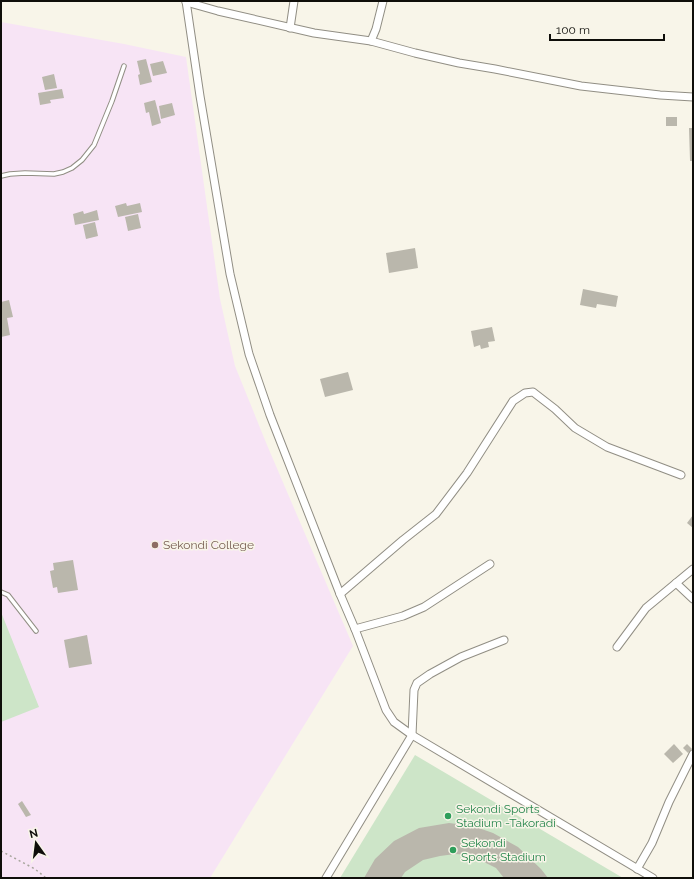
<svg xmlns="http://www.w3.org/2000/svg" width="694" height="879" font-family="Raleway,sans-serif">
	<rect width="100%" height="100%" fill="#f8f5e9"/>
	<polygon fill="#f7e4f5" points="1,22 124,44 186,57 220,299 235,366 267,445 353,646 210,878 1,878"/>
	<g fill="#cde5c8">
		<polygon points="1,612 39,707 1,722"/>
		<polygon points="415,755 623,878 340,878"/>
	</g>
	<g fill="#bab7ac">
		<polygon points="146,59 152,82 140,85 138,75 140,74 137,61"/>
		<polygon points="163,61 167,73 153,76 150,64"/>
		<polygon points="54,74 57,88 45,90 42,77"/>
		<polygon points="62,89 64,98 50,100 51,103 40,105 38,93"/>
		<polygon points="155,100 161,123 152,126 149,112 146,113 144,103"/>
		<polygon points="172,103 175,115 161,119 159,106"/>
		<rect x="666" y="117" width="11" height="9"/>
		<polygon points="689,128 693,128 693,161 690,161"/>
		<polygon points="126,203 127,206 140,203 142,212 118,217 115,206"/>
		<polygon points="97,210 99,220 75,225 73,214 83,211 84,214"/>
		<polygon points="138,214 141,228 128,231 125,217"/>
		<polygon points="95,222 98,236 86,239 83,225"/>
		<polygon points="415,248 418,268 389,273 386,253"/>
		<polygon points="583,289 618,296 616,307 597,304 596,308 580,305"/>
		<polygon points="9,300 13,317 7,318 10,335 1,337 1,302"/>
		<polygon points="492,327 495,341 488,342 489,347 481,349 480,345 474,347 471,331"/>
		<polygon points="348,372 353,390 325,397 320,379"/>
		<polygon points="693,515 693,528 687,523"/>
		<polygon points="73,560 78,590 58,593 57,587 53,588 50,571 54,570 53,563"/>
		<polygon points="87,635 92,664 69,668 64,640"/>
		<polygon points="674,744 683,754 673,763 664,754"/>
		<polygon points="687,744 692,749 688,753 683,748"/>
		<polygon points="22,801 31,815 26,817 18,804"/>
		<polygon points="449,823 473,826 493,833 518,847 541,869 548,878 504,878 496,868 470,855 455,854 440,856 423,860 405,872 401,878 364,878 375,859 394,841 419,828"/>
	</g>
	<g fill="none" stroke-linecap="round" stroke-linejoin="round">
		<defs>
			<g id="lane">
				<polyline points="1,176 10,174 25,173 54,174 63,172 72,168 82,160 94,145 112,101 124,66"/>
				<polyline points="1,592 8,595 36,631"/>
			</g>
			<g id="street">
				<polyline points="186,1 200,96 230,274 249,354 270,415 340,594 355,629 386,710 394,722 412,735 653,878"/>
				<polyline points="186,2 218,11 314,33 371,41 415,53 459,63 495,69 581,86 660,95 693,97"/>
				<polyline points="290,28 294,1"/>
				<polyline points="371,41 376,29 383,1"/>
				<polyline points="676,583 693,599"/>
				<polyline points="340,594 403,540 436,514 467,473 513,401 525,393 533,392 555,409 575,428 607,447 681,475"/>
				<polyline points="355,629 403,616 424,607 490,564"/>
				<polyline points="617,647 646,608 693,569"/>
				<polyline points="637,869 652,843 669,802 693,754"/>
				<polyline points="326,878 412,735 414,690 417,683 430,674 461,657 504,640"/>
			</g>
		</defs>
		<use href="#lane" stroke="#918e84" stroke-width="5.5"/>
		<use href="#street" stroke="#918e84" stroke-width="9"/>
		<polyline stroke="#a7a59c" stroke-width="1.5" stroke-dasharray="2 3" stroke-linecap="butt" points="1,851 35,869 46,878"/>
		<use href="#lane" stroke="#fff" stroke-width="3.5"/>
		<use href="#street" stroke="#fff" stroke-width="7"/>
	</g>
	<circle fill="#8d6e63" stroke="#f8f5e9" stroke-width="1.5" cx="155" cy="545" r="4"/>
	<g fill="#2e9e5b" stroke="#f8f5e9" stroke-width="1.5">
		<circle cx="448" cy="816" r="4"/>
		<circle cx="453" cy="850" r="4"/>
	</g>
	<g text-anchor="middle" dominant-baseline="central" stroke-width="3" stroke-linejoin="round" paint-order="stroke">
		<g font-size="12" fill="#785e54" stroke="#f8f5e9" text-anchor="start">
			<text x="163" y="545">Sekondi College</text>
		</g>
		<g font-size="12" fill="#27864d" stroke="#f8f5e9" text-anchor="start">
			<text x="456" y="809">Sekondi Sports<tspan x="456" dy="14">Stadium -Takoradi</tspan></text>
			<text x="461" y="843">Sekondi<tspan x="461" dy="14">Sports Stadium</tspan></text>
		</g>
	</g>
	<rect width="694" height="879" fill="none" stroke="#0f0e0a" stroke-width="4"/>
	<g transform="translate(36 843) rotate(346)" stroke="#f8f5e9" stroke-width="3" paint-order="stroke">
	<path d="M0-3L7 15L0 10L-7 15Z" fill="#0f0e0a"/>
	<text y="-6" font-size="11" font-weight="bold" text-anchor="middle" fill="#0f0e0a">N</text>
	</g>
	<path d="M550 34v6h114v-6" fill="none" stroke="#0f0e0a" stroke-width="2"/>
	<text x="556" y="34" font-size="12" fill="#0f0e0a" stroke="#f8f5e9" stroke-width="3" paint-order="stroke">100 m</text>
</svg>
